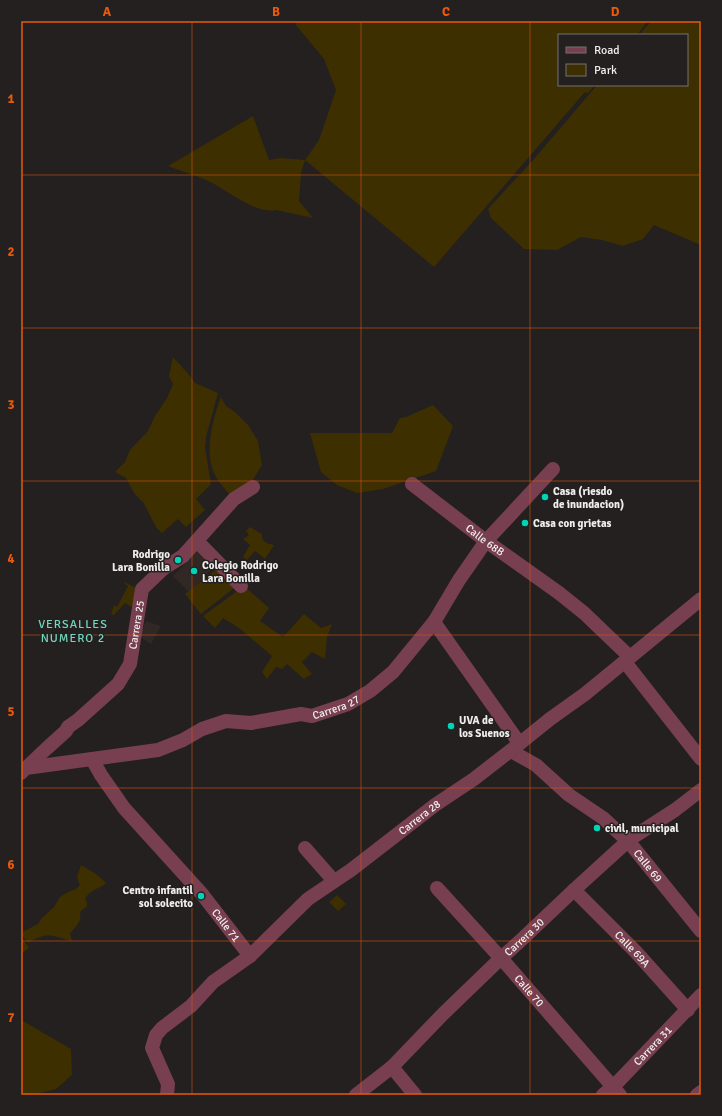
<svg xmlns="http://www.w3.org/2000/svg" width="722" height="1116" font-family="Signika,sans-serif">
	<rect width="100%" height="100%" fill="#23201f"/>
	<g fill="#312725">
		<polygon points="200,548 216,565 189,592 173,576"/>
		<polygon points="146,621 161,626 151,644 139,636"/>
	</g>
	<g fill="#3d2f00">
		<path d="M 297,21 L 648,21 L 637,35 L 559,35 L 559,85 L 595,85 L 588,93 L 585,92 L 434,267 L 305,160 L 301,173 L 299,201 L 313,218 L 276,210 C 256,214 231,193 214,184 C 200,176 183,172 168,166 L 253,116 L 269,160 L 281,158 L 305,160 L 319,140 L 336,90 L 324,59 L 295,24 Z"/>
		<polygon points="651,21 701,21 701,245 654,225 643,239 623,246 602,240 581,237 557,250 524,249 491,218 488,209 534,159 597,85 687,85 687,35 639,35"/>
		<polygon points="173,357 191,377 195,383 218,393 206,437 205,447 211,484 196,499 205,510 186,527 178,519 162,533 156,527 143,502 134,493 126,478 115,472 125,462 130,450 148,431 155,416 167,398 173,384 169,376"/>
		<path d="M 221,397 L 226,406 L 235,412 L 248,425 L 258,441 L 262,465 L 251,483 L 231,496 C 225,489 218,482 214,473 C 204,452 213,418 221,397 Z"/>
		<polygon points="433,405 453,426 436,471 383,489 357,493 337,485 321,472 310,433 392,433 400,418 406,417"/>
		<polygon points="250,527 262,534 262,538 266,543 274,545 265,559 255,551 247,560 243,557 250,545 243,539 249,535 246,531"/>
		<polygon points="220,566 238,585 201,614 185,594"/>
		<polygon points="124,582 141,590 136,609 125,603 114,615 111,614 114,605 117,607 128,586 125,584"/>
		<polygon points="244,586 269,608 260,621 283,637 304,614 321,628 332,624 327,637 325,659 312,652 302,662 312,674 304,679 287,664 282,669 276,667 267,679 262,672 272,656 239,628 223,618 215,628 203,616"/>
		<path d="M 81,865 L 96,874 L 106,883 C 98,890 90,889 85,899 L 87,902 L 87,906 L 80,912 C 82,921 76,927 70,933 L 72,941 C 51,936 48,931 28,943 L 21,934 L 24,931 L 38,924 L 42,918 L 54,907 L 60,897 L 68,892 L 76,889 L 80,885 L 77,877 Z"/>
		<polygon points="337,895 346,904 338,911 329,902"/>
		<polygon points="21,936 29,948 21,954"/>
		<polygon points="21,1018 23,1021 71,1049 72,1075 56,1089 33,1095 21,1095"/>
	</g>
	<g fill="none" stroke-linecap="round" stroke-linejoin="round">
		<g stroke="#773f4f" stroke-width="14">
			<path id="s1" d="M 412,484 L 486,541 L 559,593 L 584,613 L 630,657"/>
			<polyline points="197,541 241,586"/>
			<polyline points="434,622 515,737 519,744"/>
			<polyline points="625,662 701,759"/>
			<path id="s2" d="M 511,751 L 536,765 L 569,795 L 603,818 L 629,842 L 701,931"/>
			<path id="s3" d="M 92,759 L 101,775 L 124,808 L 202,894 L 250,956"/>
			<path id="s4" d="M 26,768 L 46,749 L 66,731 L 68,727 L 78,720 L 118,684 L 130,664 L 142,589 L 164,568 L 183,556 L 234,499 L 253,487"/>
			<path id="s5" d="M 21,773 L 26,768 L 158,750 L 183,740 L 202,729 L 226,721 L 251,723 L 301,714 L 312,716 L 348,704 L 370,691 L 393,672 L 434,622 L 459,580 L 486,541 L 553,469"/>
			<polyline points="305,848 334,881"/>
			<path id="s6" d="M 437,888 L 508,966 L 620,1095"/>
			<path id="s7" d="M 574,890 L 636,952 L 688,1010"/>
			<polyline points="392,1067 415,1095"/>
			<path id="s8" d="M 167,1095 L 168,1084 L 152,1048 L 156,1035 L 162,1028 L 191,1006 L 213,982 L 250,956 L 308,899 L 351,870 L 435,805 L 474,779 L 519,744 L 550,719 L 585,694 L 701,599"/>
			<path id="s9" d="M 356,1095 L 392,1067 L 443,1014 L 500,959 L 519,942 L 574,890 L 630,839 L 675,810 L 701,790"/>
			<path id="s10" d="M 603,1095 L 613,1087 L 701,995"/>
			<polyline points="697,1095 701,1092"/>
		</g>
	</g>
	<path fill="none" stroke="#e8590c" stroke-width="1" stroke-opacity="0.55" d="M 192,21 L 192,1095M 361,21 L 361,1095M 530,21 L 530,1095M 21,175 L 701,175M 21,328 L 701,328M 21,481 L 701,481M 21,635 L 701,635M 21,788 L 701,788M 21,941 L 701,941"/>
	<g fill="#00d5b7" stroke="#23201f" stroke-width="1.5">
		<circle cx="545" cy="497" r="4"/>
		<circle cx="525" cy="523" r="4"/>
		<circle cx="178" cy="560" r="4"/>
		<circle cx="194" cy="571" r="4"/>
		<circle cx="451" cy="726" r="4"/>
		<circle cx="597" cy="828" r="4"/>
		<circle cx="201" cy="896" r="4"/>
	</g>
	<g text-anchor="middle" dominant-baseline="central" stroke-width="3" stroke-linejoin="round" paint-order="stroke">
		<g font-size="11" font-weight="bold" fill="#f0eeed" stroke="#23201f" text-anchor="start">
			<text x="553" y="491">Casa (riesdo<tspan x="553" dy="13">de inundacion)</tspan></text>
			<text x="533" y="523">Casa con grietas</text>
			<text x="170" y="554" text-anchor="end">Rodrigo<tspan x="170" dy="13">Lara Bonilla</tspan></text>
			<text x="202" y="565">Colegio Rodrigo<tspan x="202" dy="13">Lara Bonilla</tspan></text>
			<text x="459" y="720">UVA de<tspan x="459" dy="13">los Suenos</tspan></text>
			<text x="605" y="828">civil, municipal</text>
			<text x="193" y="890" text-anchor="end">Centro infantil<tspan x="193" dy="13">sol solecito</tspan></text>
		</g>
		<g font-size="11" fill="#f0eeed" stroke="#23201f">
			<text stroke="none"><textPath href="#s1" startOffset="92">Calle 68B</textPath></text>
			<text stroke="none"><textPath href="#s4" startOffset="188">Carrera 25</textPath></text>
			<text stroke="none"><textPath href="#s5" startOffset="327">Carrera 27</textPath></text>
			<text stroke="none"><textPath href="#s8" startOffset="407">Carrera 28</textPath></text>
			<text stroke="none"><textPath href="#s2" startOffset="180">Calle 69</textPath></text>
			<text stroke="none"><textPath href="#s3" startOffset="214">Calle 71</textPath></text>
			<text stroke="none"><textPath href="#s9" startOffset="231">Carrera 30</textPath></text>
			<text stroke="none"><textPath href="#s7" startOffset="83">Calle 69A</textPath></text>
			<text stroke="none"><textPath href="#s6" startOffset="138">Calle 70</textPath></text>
			<text stroke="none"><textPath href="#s10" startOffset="70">Carrera 31</textPath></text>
		</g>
		<g font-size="12" letter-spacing="1" fill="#72d6c0" stroke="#23201f">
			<text x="73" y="624">VERSALLES<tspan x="73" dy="14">NUMERO 2</tspan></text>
		</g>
	</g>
	<rect width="722" height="1116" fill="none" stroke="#23201f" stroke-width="44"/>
	<rect x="558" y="34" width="130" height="52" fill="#23201f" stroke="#757271"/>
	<rect x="566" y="47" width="20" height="6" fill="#773f4f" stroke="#757271"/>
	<text x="594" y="54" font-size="12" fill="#f0eeed">Road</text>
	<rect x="566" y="64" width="20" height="12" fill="#3d2f00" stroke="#757271"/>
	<text x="594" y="74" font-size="12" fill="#f0eeed">Park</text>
	<rect x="22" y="22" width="678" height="1072" fill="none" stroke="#e8590c" stroke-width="1.5"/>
	<g font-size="13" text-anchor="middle" font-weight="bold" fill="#e8590c">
		<text x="107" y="16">A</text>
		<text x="276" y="16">B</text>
		<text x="446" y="16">C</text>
		<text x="615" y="16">D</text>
		<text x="11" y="103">1</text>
		<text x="11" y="256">2</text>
		<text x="11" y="409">3</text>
		<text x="11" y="563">4</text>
		<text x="11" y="716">5</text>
		<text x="11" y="869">6</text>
		<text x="11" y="1022">7</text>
	</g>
</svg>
